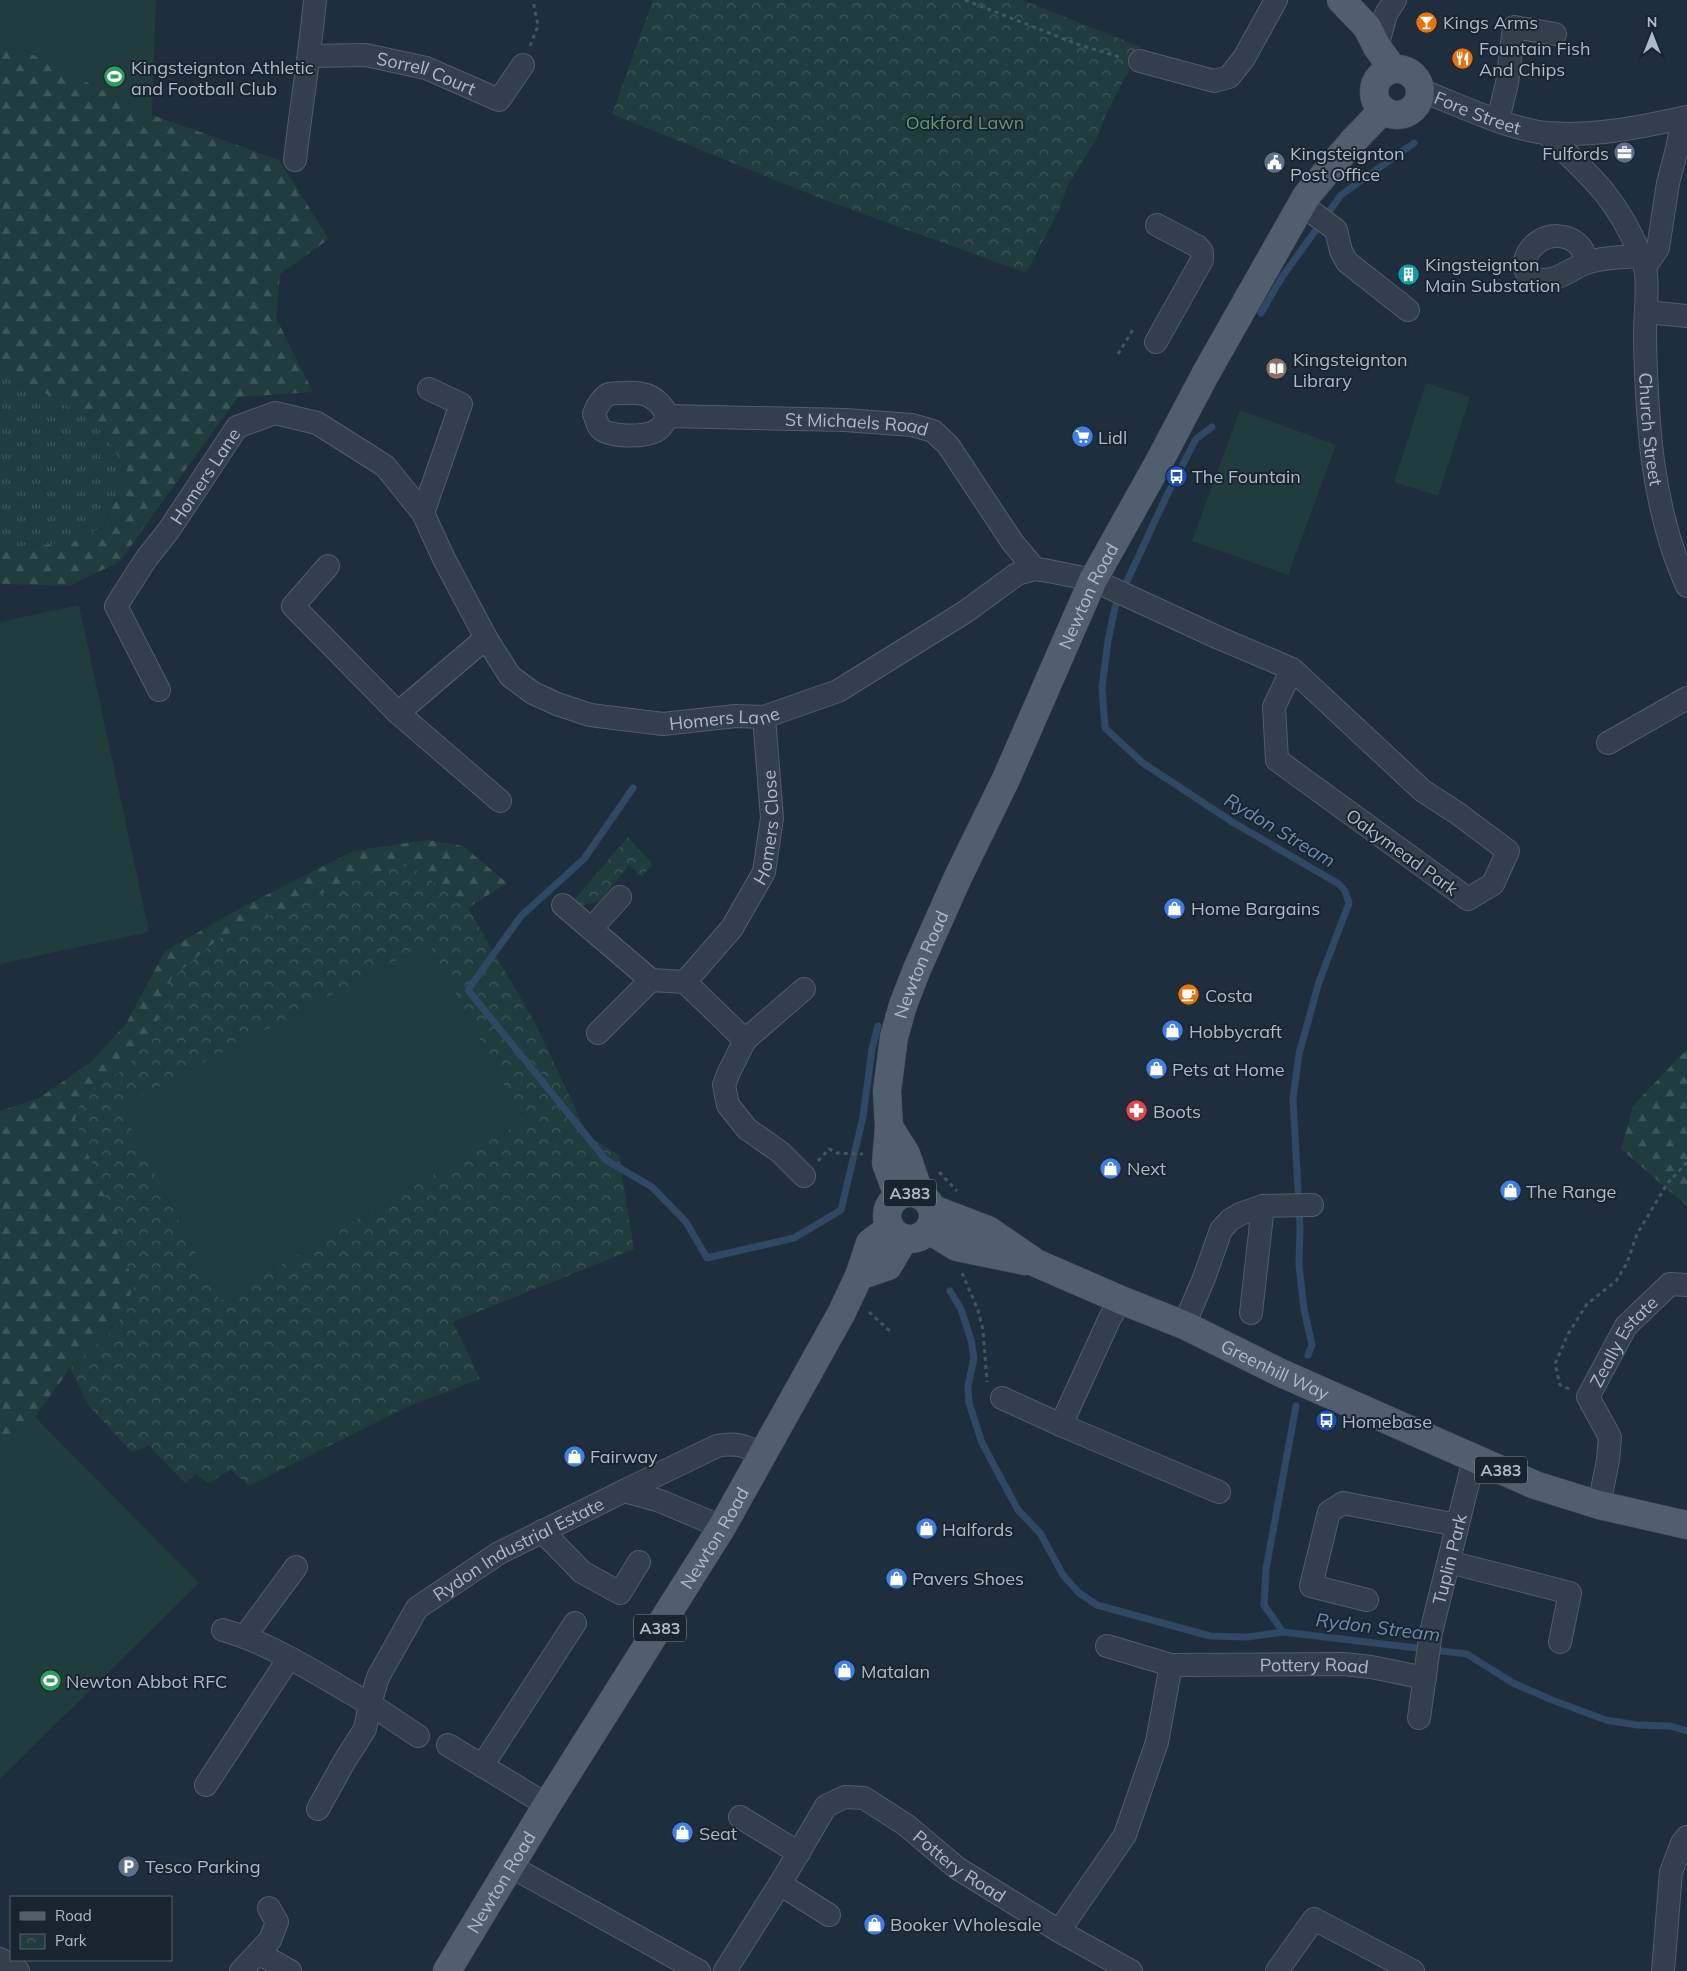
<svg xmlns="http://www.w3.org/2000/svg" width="1687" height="1971" font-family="Mulish,sans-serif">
	<defs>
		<pattern id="grass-tufts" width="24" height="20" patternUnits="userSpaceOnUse" patternTransform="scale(1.25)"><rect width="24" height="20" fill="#213c3d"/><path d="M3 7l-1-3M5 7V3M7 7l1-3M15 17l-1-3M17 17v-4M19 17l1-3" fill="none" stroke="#3f5658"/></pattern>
		<pattern id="forest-firs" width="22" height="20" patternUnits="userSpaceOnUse" patternTransform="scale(1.25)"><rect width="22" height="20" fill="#213c3d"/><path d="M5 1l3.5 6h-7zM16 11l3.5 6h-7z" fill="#3f5658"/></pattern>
		<pattern id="park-crowns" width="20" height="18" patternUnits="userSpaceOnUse" patternTransform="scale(1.25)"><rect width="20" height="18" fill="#213c3d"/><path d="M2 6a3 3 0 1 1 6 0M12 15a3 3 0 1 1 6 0" fill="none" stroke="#3f5658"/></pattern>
	</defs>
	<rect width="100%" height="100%" fill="#1f2e3c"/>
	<polygon fill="url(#grass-tufts)" points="0,369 95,420 127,470 103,527 73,542 0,549"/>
	<g fill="url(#forest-firs)">
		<polygon points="0,38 152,115 279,160 329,239 280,274 276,318 313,392 238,397 119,562 69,586 0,584 0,549 73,542 103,528 127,470 95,420 0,369"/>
		<polygon points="427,840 463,846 507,883 468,908 410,865 172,979 153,1034 124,1070 84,1090 88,1154 112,1215 134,1286 117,1327 70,1368 35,1417 0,1452 0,1111 39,1098 91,1062 126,1024 165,951 239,909 353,851"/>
		<polygon points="1687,1049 1687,1206 1621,1149 1633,1106"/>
	</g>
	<g fill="url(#park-crowns)">
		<polygon points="653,0 1022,0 1141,47 1106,114 1098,136 1068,185 1059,210 1026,273 822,199 612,114"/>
		<polygon points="628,837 652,864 642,877 629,865 599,902 583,905 574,900"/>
		<polygon points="410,865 468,908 534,1021 589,1137 619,1155 634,1249 453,1322 480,1379 407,1407 249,1486 231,1470 208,1483 196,1474 185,1483 149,1446 132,1452 88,1405 70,1368 117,1327 134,1286 112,1215 75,1119 84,1090 124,1070 153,1034 171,979 219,938 369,873"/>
	</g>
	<g fill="#213c3d">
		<polygon points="0,0 156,0 152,115 0,38"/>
		<polygon points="1426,383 1470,397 1438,496 1394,482"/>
		<polygon points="1240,410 1336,445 1288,575 1192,541"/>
		<polygon points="79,605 149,932 0,964 0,622"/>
		<polygon points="429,943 523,1121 220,1301 120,1107"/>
		<polygon points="35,1417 199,1583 0,1779 0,1452"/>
	</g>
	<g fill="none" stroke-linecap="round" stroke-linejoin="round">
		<g stroke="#2f4863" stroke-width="7">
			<polyline points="1261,313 1282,277 1341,195 1414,143"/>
			<polyline points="1212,427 1196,439 1167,495 1115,607 1108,641 1102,687 1105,728 1143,763 1234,823 1339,884 1345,891 1349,903 1319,982 1299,1054 1293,1099 1300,1226 1299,1266 1304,1309 1312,1345 1308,1355"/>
			<polyline points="633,788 584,859 521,916 468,990 606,1160 652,1187 686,1222 707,1258 794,1238 841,1210 863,1117 872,1049 878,1026"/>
			<polyline points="950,1291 961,1309 971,1340 974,1358 968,1386 969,1403 982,1443 1018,1510 1040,1533 1063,1575 1079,1593 1097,1605 1210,1636 1248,1637 1283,1632"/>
			<polyline points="1296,1406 1266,1569 1264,1605 1283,1632 1467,1654 1513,1683 1552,1700 1606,1720 1637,1725 1670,1726 1687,1731"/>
		</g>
		<defs>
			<g id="minor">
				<polyline points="1377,47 1386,14 1395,0"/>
				<path id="s1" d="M 309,56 L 366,55 L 426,68 L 499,100 L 523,65"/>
				<polyline points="1140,61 1214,81 1229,77 1244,58 1276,0"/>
				<path id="s2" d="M 1420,90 C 1457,104 1507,129 1547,133 C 1594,137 1641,127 1687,117"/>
				<polyline points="1498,120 1507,83 1514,27 1555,34"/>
				<path id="s3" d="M 1546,133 C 1565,152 1587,171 1604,192 C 1621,213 1635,240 1644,265 C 1650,279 1644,323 1645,341 C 1647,423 1652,509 1687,586"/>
				<path d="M 295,160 C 301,107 310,54 315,0"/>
				<polyline points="1301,204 1336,230 1341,251 1347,262 1408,310"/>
				<path d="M 1586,263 C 1584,228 1532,226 1524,264 L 1528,277 C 1554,286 1564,272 1586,263 C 1603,257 1623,257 1640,256"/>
				<polyline points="1645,267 1658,248 1668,183 1677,149 1683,118"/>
				<polyline points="1646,312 1687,316"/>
				<polyline points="1156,342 1202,260 1202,252 1197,246 1157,225"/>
				<path id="s4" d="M 668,416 C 657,395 645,392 623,393 C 618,393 611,393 607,395 C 600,400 597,406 594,414 C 596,418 597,425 600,428 C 609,438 645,437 656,431 C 662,427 665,422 668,416 L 845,420 L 912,425 L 933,431 L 948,445 L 1013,543 L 1035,569"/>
				<polyline points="423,513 461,404 429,389"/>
				<polyline points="328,566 293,606 398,713 500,801"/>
				<path id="s5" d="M 159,690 L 116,606 L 146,559 L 169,530 L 237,427 L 275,413 L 317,423 L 385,466 L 423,513 L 444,559 L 486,638 L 510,676 L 533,693 L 557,704 L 590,715 L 663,724 L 736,716 L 764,717 L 838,691 L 965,612 L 1017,574 L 1035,569 L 1049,571 L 1093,580 L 1219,638 L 1292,669 L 1423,791 L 1457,813 L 1508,851 L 1493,884 L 1468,899 L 1277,760 L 1274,707 L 1292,669"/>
				<polyline points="398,713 486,638"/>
				<polyline points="1608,743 1687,698"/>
				<polyline points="563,905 651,980 685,982 745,1040"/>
				<polyline points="591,929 620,897"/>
				<path id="s6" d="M 685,982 L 732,928 L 764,872 L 772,818 L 764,717"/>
				<polyline points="804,989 745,1040 729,1072 724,1085 728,1105 747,1129 780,1152 804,1176"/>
				<polyline points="598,1033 651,980"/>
				<polyline points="1251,1313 1263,1206"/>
				<polyline points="1184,1325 1204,1278 1221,1230 1230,1220 1240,1214 1263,1206 1312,1205"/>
				<polyline points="1002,1398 1061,1425 1219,1492"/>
				<polyline points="1061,1425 1110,1318 1121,1300"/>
				<path d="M 624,1491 L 717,1446 C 737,1442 746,1446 763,1455"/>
				<path id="s7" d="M 1599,1505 L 1608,1460 L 1610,1437 L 1588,1397 L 1626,1326 L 1670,1284 L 1687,1285"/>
				<polyline points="542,1531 582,1572 620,1593 639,1562"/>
				<polyline points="1449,1562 1570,1593 1560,1642"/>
				<polyline points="1367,1600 1311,1586 1329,1512 1343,1503 1457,1525"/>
				<path id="s8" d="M 223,1630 C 276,1645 323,1678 370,1704 L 378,1677 L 417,1608 L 499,1553 L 624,1491 L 660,1501 L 722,1527"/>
				<polyline points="245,1636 296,1567"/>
				<path id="s9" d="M 1107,1646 L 1171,1665 L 1343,1664 L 1371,1667 L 1425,1678"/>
				<path id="s10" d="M 1419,1718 L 1431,1632 L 1474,1459"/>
				<polyline points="448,1745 547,1805"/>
				<polyline points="482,1766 575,1623"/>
				<polyline points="206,1785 289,1658"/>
				<polyline points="318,1809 344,1762 365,1729 370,1704 418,1736"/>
				<polyline points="740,1817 799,1853"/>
				<polyline points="510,1866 699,1971"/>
				<polyline points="780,1884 829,1915"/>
				<polyline points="269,1908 277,1922 270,1940 258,1953 290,1971"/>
				<polyline points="1059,1931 1131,1971"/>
				<polyline points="0,1959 18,1971"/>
				<polyline points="241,1971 258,1953"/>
				<path id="s11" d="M 725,1971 L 780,1884 L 826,1806 L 845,1797 L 864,1798 L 906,1825 L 957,1868 L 1059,1931 L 1125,1835 L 1157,1742 L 1171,1665"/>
				<polyline points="1277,1971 1314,1919 1413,1971"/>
				<polyline points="1663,1971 1671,1872 1682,1843 1687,1837"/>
			</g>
			<g id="major">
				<polyline points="1341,0 1367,27 1377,47 1393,69"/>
				<circle cx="1397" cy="92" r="23"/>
				<polyline points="889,1127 906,1154 920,1195"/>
				<circle cx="910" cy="1216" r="23"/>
				<path id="s12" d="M 898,1196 L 886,1163 L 889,1127 L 887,1091 L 894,1037 L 903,1005 L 917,969 L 958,877 L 1006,779 L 1093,580 L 1159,462 L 1206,373 L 1307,195 L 1354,140 L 1383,110"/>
				<path id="s13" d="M 933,1209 L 988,1230 L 1036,1263 L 1121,1300 L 1184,1325 L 1281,1373 L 1535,1485 L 1599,1505 L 1687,1525"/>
				<polyline points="929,1230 957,1247 1025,1261"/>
				<polyline points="859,1276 888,1266 904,1239"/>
				<path id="s14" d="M 447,1971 L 547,1805 L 722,1527 L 841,1314 L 859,1276 L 870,1243 L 890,1228"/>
			</g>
		</defs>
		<use href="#minor" stroke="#515d6a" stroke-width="24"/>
		<use href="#major" stroke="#3d4855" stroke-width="29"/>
		<g stroke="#3f595a" stroke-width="3" stroke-dasharray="4 4" stroke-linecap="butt">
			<polyline points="965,0 1077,44 1119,57"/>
			<polyline points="530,46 538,26 533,0"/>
			<polyline points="1118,354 1134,328"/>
			<polyline points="818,1161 829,1149 837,1153 863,1154"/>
			<polyline points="939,1172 957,1191"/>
			<polyline points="962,1273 978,1310 983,1330 987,1382"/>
			<polyline points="869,1312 892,1333"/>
			<polyline points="1569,1389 1560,1385 1555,1364 1568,1334 1587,1304 1616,1281 1627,1263 1637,1234 1667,1184 1687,1162"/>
		</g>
		<use href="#minor" stroke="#333f4c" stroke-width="22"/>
		<use href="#major" stroke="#515e6d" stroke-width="28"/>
	</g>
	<defs>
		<symbol id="bar-disc" viewBox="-11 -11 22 22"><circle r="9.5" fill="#e8710a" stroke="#192431"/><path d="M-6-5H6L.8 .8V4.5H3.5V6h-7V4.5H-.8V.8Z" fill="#fff"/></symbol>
		<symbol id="restaurant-disc" viewBox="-11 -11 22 22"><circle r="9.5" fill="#e8710a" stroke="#192431"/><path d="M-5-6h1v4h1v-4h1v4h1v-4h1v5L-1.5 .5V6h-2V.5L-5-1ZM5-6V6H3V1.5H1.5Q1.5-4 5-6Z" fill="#fff"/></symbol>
		<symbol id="stadium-disc" viewBox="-11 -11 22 22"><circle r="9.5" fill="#2e9e5b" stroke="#192431"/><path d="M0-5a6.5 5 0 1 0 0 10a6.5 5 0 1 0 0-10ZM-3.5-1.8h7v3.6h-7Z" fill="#fff"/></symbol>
		<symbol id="office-disc" viewBox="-11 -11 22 22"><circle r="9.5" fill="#5c6f8a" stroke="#192431"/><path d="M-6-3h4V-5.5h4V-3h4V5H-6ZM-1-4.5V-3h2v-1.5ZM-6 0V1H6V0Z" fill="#fff"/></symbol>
		<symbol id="civic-disc" viewBox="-11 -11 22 22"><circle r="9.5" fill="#5c6f8a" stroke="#192431"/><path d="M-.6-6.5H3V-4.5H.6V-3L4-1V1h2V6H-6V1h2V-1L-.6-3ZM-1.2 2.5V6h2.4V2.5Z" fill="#fff"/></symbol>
		<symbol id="building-disc" viewBox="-11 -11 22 22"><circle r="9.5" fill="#0f9aa8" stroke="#192431"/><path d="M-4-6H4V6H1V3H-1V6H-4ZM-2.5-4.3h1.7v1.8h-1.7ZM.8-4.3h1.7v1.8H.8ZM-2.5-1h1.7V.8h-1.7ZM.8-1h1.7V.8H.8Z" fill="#fff"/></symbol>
		<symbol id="library-disc" viewBox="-11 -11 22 22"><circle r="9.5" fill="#8d6e63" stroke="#192431"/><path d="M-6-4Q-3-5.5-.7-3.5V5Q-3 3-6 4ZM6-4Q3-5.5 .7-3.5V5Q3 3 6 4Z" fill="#fff"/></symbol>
		<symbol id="supermarket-disc" viewBox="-11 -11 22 22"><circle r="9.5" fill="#3f7fe0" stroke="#192431"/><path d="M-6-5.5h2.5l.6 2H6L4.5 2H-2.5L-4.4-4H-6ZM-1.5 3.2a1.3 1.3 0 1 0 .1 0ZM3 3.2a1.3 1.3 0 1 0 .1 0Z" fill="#fff"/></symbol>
		<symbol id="bus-disc" viewBox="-11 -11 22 22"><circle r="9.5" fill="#1a4fb4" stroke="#192431"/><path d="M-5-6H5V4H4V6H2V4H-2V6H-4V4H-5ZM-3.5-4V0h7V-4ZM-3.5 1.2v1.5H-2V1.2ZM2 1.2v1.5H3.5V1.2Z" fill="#fff"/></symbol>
		<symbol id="shop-disc" viewBox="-11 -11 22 22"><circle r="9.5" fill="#3f7fe0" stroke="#192431"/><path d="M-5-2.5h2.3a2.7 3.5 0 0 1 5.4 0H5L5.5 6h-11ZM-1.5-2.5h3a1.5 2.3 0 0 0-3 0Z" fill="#fff"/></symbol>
		<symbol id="cafe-disc" viewBox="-11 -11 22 22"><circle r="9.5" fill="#e8710a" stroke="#192431"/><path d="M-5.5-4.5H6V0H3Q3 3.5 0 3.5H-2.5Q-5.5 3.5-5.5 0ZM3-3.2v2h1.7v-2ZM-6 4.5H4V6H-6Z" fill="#fff"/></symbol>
		<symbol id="pharmacy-disc" viewBox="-11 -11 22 22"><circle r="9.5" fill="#e0444e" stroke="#192431"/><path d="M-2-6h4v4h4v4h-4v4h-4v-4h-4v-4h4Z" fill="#fff"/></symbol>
		<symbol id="parking-disc" viewBox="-11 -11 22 22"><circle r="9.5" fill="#5c6f8a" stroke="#192431"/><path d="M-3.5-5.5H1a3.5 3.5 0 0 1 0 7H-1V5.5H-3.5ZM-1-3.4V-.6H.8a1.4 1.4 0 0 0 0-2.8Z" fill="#fff"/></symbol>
	</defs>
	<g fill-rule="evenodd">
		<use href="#bar-disc" x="1414" y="10" width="25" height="25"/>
		<use href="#restaurant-disc" x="1450" y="46" width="25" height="25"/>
		<use href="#stadium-disc" x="102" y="64" width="25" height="25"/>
		<use href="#office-disc" x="1612" y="140" width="25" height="25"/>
		<use href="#civic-disc" x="1262" y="150" width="25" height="25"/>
		<use href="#building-disc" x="1396" y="262" width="25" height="25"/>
		<use href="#library-disc" x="1264" y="356" width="25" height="25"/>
		<use href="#supermarket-disc" x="1070" y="424" width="25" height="25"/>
		<use href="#bus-disc" x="1164" y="464" width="25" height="25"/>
		<use href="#shop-disc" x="1162" y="896" width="25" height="25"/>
		<use href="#cafe-disc" x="1176" y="982" width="25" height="25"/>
		<use href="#shop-disc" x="1160" y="1018" width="25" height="25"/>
		<use href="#shop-disc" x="1144" y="1056" width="25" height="25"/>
		<use href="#pharmacy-disc" x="1124" y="1098" width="25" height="25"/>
		<use href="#shop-disc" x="1098" y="1156" width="25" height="25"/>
		<use href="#shop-disc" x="1498" y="1178" width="25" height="25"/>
		<use href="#bus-disc" x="1314" y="1408" width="25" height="25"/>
		<use href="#shop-disc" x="562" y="1444" width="25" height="25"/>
		<use href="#shop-disc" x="914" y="1516" width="25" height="25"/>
		<use href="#shop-disc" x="884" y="1566" width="25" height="25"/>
		<use href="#shop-disc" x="832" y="1658" width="25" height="25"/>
		<use href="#stadium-disc" x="38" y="1668" width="25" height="25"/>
		<use href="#shop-disc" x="670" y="1820" width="25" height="25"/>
		<use href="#parking-disc" x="116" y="1854" width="25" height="25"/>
		<use href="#shop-disc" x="862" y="1912" width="25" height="25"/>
	</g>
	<g text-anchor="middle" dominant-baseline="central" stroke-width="4" stroke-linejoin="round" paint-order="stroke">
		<g fill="#192431" stroke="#818d9b" stroke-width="1">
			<rect x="884" y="1179.5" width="52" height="27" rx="4"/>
			<rect x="1475" y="1456.5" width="52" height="27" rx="4"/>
			<rect x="634" y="1614.5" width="52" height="27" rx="4"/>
		</g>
		<g font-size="16" font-weight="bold" fill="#aebac8">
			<text x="910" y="1193">A383</text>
			<text x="1501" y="1470">A383</text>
			<text x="660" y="1628">A383</text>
		</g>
		<g font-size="18" fill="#aebac8" stroke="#192431" text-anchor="start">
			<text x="1443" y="22">Kings Arms</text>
			<text x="1479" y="48">Fountain Fish<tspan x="1479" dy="21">And Chips</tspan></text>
			<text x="131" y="67">Kingsteignton Athletic<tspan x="131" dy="21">and Football Club</tspan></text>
			<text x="1290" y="153">Kingsteignton<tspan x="1290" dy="21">Post Office</tspan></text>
			<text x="1609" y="153" text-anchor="end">Fulfords</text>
			<text x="1425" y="264">Kingsteignton<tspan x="1425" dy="21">Main Substation</tspan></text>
			<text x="1293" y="359">Kingsteignton<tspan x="1293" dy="21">Library</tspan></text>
			<text x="1098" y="437">Lidl</text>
			<text x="1192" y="476">The Fountain</text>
			<text x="1191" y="908">Home Bargains</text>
			<text x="1205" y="995">Costa</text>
			<text x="1189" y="1031">Hobbycraft</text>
			<text x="1172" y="1069">Pets at Home</text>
			<text x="1153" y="1111">Boots</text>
			<text x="1127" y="1168">Next</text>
			<text x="1526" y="1191">The Range</text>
			<text x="1342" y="1421">Homebase</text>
			<text x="590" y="1456">Fairway</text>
			<text x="942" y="1529">Halfords</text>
			<text x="912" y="1578">Pavers Shoes</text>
			<text x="861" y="1671">Matalan</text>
			<text x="66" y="1681">Newton Abbot RFC</text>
			<text x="699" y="1833">Seat</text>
			<text x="145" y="1866">Tesco Parking</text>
			<text x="890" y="1924">Booker Wholesale</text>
		</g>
		<g font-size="18" fill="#aebac8" stroke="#192431">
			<text stroke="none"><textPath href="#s1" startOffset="120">Sorrell Court</textPath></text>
			<text stroke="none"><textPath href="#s2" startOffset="62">Fore Street</textPath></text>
			<text stroke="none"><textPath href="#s4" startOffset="376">St Michaels Road</textPath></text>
			<text stroke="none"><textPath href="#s3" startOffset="331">Church Street</textPath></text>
			<text stroke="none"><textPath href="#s5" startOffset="252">Homers Lane</textPath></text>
			<text stroke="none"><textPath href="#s12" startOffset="644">Newton Road</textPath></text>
			<text stroke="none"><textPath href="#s5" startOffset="945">Homers Lane</textPath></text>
			<text stroke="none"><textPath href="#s6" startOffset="181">Homers Close</textPath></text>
			<text transform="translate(1402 852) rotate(36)">Oakymead Park</text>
			<text stroke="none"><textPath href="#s12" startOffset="239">Newton Road</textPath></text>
			<text stroke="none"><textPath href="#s7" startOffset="181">Zeally Estate</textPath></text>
			<text stroke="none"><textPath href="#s13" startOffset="379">Greenhill Way</textPath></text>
			<text stroke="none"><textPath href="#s14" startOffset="509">Newton Road</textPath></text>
			<text stroke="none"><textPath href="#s8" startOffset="390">Rydon Industrial Estate</textPath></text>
			<text stroke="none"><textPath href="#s10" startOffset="162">Tuplin Park</textPath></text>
			<text stroke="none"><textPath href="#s9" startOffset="210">Pottery Road</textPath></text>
			<text stroke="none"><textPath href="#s11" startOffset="351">Pottery Road</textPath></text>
			<text stroke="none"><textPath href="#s14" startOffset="104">Newton Road</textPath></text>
		</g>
		<g font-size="18" fill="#629c6c" stroke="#192431">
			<text x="965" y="122">Oakford Lawn</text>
		</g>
		<g font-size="19" font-style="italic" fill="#6b8daf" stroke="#192431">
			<text transform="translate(1280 830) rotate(31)">Rydon Stream</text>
			<text transform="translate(1378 1627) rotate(7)">Rydon Stream</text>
		</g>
	</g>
	<rect x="10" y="1896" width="162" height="65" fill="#192431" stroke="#55606d"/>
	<rect x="20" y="1912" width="25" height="8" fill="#515e6d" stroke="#55606d"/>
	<text x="55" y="1921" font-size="15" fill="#aebac8">Road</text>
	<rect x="20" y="1934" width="25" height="15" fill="url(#park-crowns)" stroke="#55606d"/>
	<text x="55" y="1946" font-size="15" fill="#aebac8">Park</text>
	<g transform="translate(1652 35)" stroke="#192431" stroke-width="4" paint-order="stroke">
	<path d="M0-4L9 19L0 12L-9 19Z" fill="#aebac8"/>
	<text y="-8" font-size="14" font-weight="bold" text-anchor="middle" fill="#aebac8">N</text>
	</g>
</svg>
